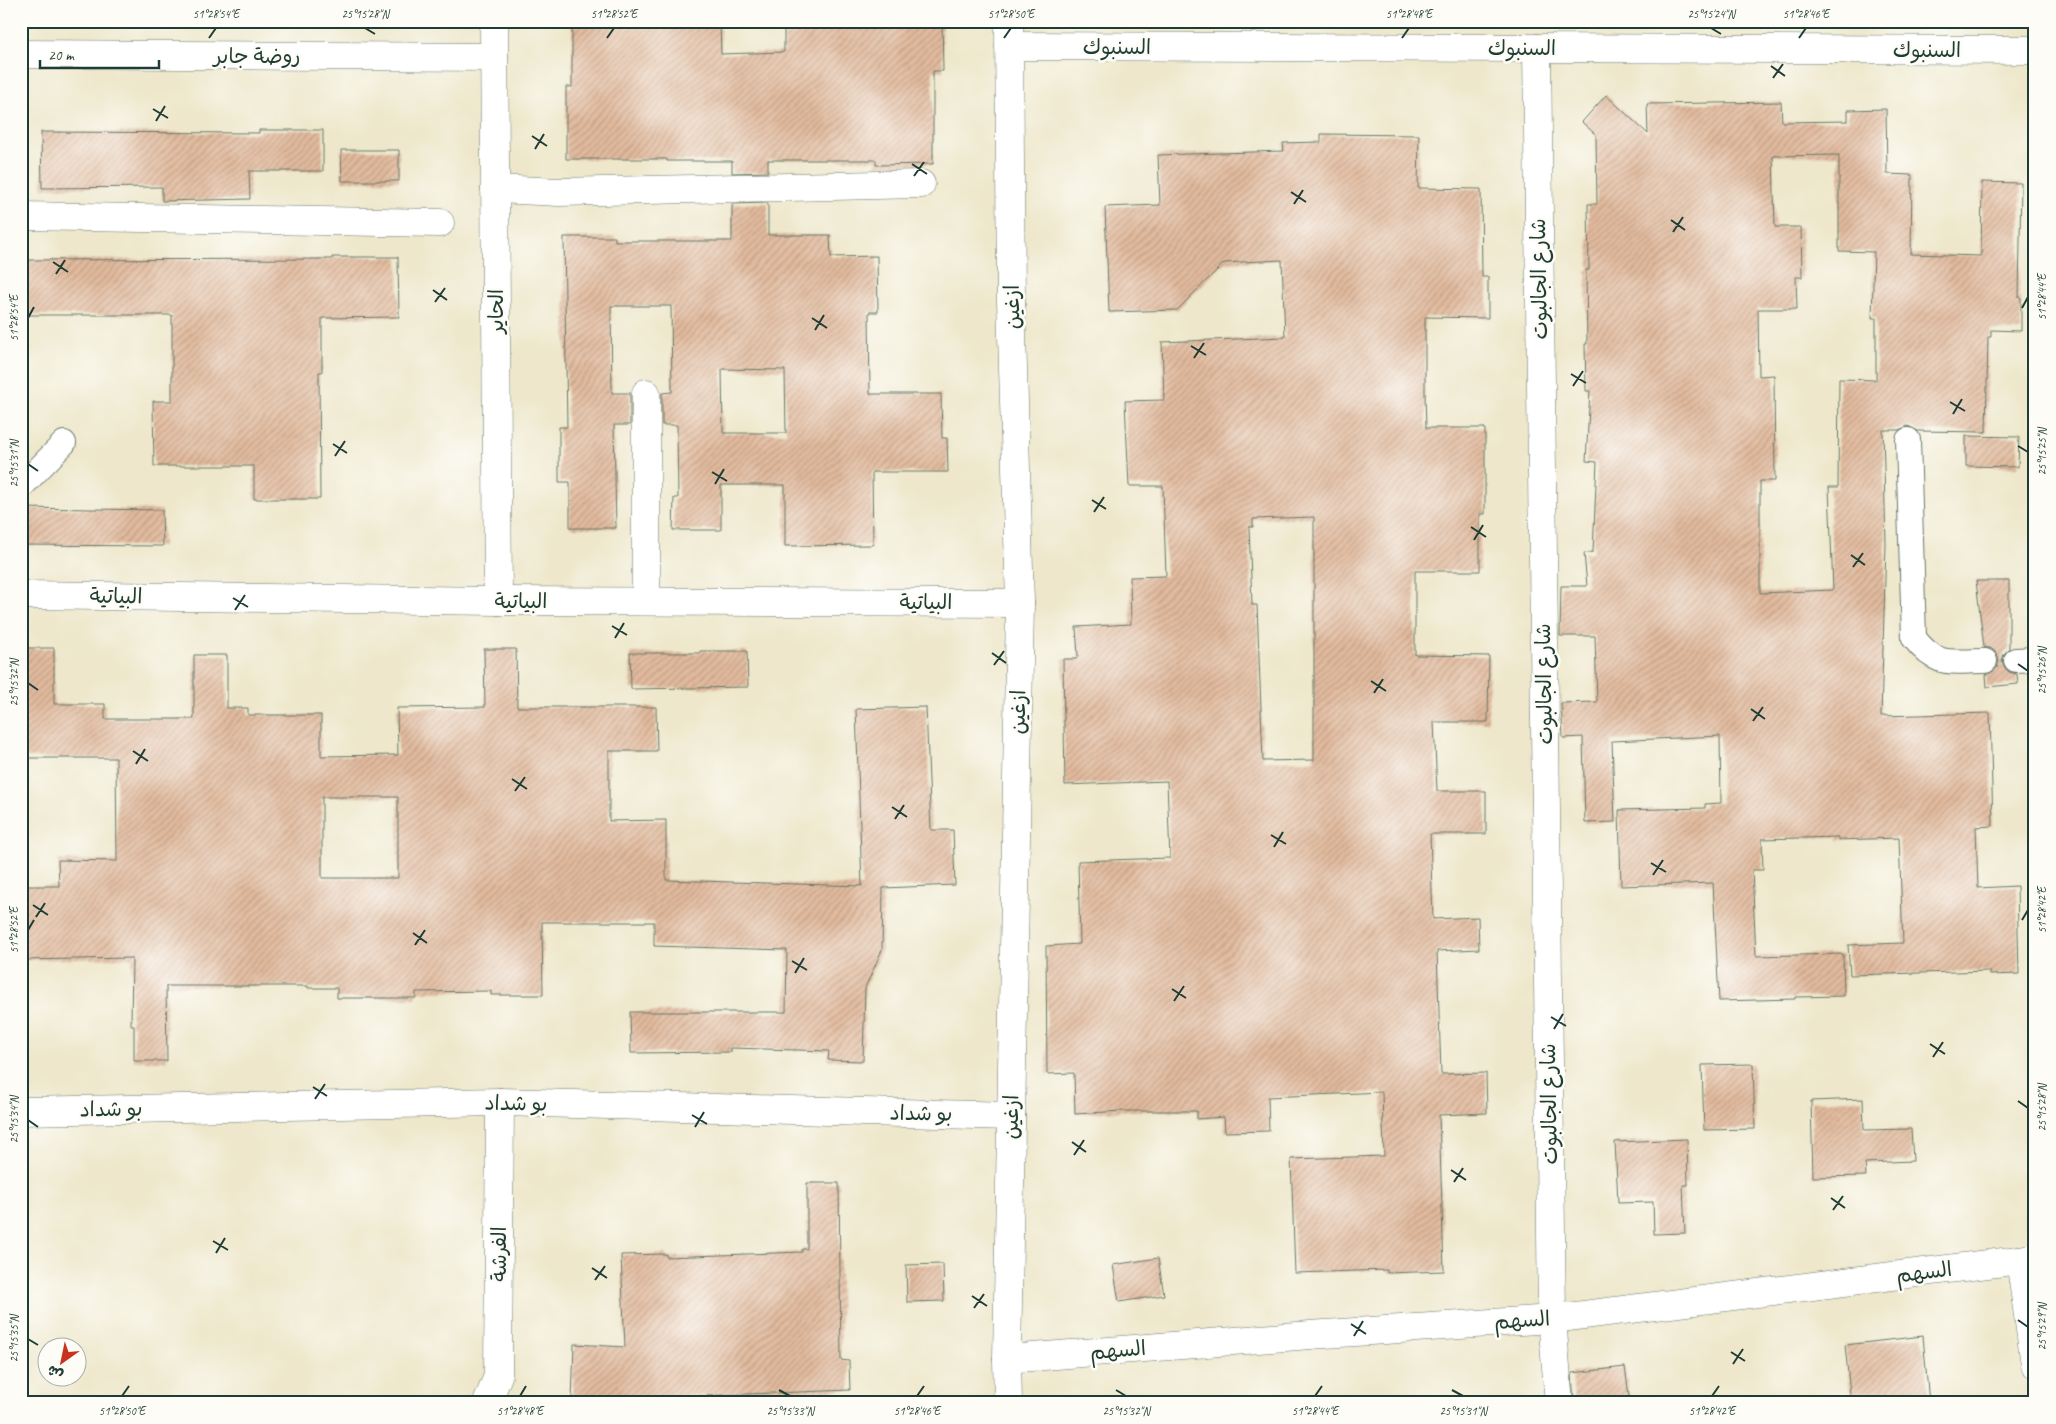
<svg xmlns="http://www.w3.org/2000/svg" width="2056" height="1424" font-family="Caveat,'Playpen Sans Arabic',sans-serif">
	<defs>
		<pattern id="building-hatch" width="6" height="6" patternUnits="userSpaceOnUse" patternTransform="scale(1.25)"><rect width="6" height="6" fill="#e3bb9e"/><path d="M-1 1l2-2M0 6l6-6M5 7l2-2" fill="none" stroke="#b79982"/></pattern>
	</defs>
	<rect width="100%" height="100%" fill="#fdfcf7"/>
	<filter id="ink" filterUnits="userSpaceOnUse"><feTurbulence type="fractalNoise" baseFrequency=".02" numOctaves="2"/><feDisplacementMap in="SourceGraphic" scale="10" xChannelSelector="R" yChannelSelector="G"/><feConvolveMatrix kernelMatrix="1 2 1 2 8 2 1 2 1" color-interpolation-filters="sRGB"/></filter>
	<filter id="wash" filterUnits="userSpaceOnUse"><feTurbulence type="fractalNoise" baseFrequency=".0096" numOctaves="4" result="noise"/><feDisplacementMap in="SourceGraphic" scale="20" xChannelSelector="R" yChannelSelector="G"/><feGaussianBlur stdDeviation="1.12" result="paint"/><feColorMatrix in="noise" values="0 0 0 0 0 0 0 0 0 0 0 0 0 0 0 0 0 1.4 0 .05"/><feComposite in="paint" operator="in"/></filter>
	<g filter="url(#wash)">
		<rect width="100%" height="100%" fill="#eee7cb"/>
		<g id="blocks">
			<g fill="url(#building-hatch)" fill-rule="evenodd">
				<polygon points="572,21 720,21 721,54 784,52 784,21 942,21 943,71 933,71 933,164 876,165 876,160 768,160 768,172 732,173 732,161 667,161 667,159 566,159 566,87 572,87"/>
				<path d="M 1606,95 L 1648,134 L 1647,104 L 1781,102 L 1782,122 L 1848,121 L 1848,110 L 1886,109 L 1887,174 L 1912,175 L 1911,254 L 1981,256 L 1982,182 L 2021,183 L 2019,297 L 2021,297 L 2021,331 L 1991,330 L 1991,337 L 1988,337 L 1986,432 L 1918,431 L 1908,426 L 1899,430 L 1883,430 L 1886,544 L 1881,716 L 1990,713 L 1993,826 L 1976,827 L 1978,888 L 2017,886 L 2019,974 L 1989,975 L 1989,971 L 1850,975 L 1848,945 L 1903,943 L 1899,838 L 1838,840 L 1838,837 L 1762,839 L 1763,870 L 1752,870 L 1756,956 L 1843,954 L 1844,996 L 1795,997 L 1795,999 L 1719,1001 L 1713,883 L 1621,886 L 1619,810 L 1705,808 L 1705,804 L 1721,803 L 1720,736 L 1612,741 L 1615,822 L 1585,823 L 1583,737 L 1563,738 L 1561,703 L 1597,702 L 1595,636 L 1560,636 L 1561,586 L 1587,586 L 1584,553 L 1593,552 L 1597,462 L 1586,461 L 1590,391 L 1586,391 L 1585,344 L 1587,344 L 1586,270 L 1589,270 L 1588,204 L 1597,204 L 1596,135 L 1582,122 ZM 1839,155 L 1839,251 L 1874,252 L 1872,318 L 1876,318 L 1876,380 L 1839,379 L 1838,487 L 1829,487 L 1833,590 L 1760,593 L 1760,481 L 1775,481 L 1774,375 L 1759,376 L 1758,309 L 1797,309 L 1796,277 L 1802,277 L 1801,227 L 1775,227 L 1773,156 Z"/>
				<polygon points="259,130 323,130 323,171 249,171 250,199 162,201 162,187 42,188 41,132 259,133"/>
				<path d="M 1321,134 L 1419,135 L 1418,188 L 1481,189 L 1482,277 L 1488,277 L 1488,318 L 1425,317 L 1425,394 L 1426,428 L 1485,428 L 1485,514 L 1480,514 L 1480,571 L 1415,571 L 1415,655 L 1489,656 L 1488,722 L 1434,722 L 1437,791 L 1486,791 L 1486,834 L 1430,834 L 1433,919 L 1478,917 L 1479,949 L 1437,951 L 1441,1074 L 1486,1073 L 1487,1113 L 1439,1115 L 1444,1271 L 1387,1273 L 1387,1270 L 1295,1273 L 1291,1159 L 1384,1156 L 1382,1092 L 1268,1097 L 1269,1131 L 1225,1132 L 1224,1117 L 1197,1119 L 1197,1111 L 1122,1111 L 1075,1114 L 1074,1073 L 1047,1074 L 1046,946 L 1080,944 L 1078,861 L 1170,858 L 1167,781 L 1065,785 L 1063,659 L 1076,659 L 1078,656 L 1076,627 L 1131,624 L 1130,577 L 1166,576 L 1163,486 L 1129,486 L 1125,401 L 1164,400 L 1162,342 L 1285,337 L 1282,260 L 1224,263 L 1177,310 L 1109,312 L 1105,207 L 1160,205 L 1158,155 L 1284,151 L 1283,143 L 1321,142 ZM 1314,517 L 1314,760 L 1263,761 L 1257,605 L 1252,605 L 1249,527 L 1253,527 L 1253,519 Z"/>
				<polygon points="341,150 399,150 399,181 342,181"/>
				<path d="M 768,203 L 768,235 L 830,235 L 831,257 L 877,256 L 878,312 L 869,312 L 870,394 L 941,394 L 942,438 L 947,438 L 948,472 L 872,472 L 873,545 L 785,546 L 785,485 L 721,485 L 721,530 L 673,530 L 674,498 L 678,498 L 677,425 L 662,425 L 662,393 L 672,392 L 671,306 L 611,306 L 612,393 L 630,393 L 630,425 L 614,425 L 616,528 L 570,528 L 570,482 L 559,482 L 559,427 L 567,427 L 564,237 L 615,237 L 615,241 L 732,241 L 732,204 ZM 722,369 L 785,370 L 786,433 L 723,433 Z"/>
				<polygon points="332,257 398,257 399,317 322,318 322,372 319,372 320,499 254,499 254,466 154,466 153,401 172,401 172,315 21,315 21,260 332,259"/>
				<polygon points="1966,436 2019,437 2018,467 1966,466"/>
				<polygon points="21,508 162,510 163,546 21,545"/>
				<polygon points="1976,581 2009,581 2009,649 2004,654 2002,661 2005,668 2009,672 2017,674 2018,684 1987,687 1986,675 1992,672 1997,668 1999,660 1997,654 1992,649 1984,647"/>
				<path d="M 21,648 L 54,648 L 54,704 L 105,704 L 105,719 L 194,719 L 194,655 L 227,655 L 227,708 L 248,708 L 248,715 L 321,715 L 321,756 L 398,755 L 397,708 L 485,707 L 484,649 L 516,649 L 517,707 L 656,707 L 657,751 L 609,751 L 609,821 L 666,820 L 666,880 L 862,886 L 856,709 L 926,707 L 931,830 L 953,830 L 955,885 L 883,888 L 882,950 L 865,988 L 863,1061 L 828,1060 L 829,1051 L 731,1048 L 731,1052 L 631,1053 L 630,1012 L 786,1012 L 787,950 L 654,946 L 654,922 L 542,922 L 543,995 L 491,995 L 491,991 L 416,992 L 416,998 L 337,998 L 337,988 L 308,988 L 308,986 L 166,986 L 167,1061 L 134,1061 L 134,1026 L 131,1026 L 132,958 L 21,960 L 21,886 L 59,886 L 58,860 L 117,861 L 116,758 L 21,758 ZM 322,797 L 398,797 L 398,878 L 322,878 Z"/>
				<polygon points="700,651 747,651 748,687 631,689 630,653 700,653"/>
				<polygon points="1753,1064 1755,1129 1704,1130 1702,1065"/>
				<polygon points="1863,1099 1864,1130 1911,1129 1913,1161 1865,1163 1866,1176 1813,1177 1811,1101"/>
				<polygon points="1687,1139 1688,1185 1683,1185 1685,1233 1654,1234 1653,1202 1618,1203 1615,1142"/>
				<polygon points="807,1183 839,1183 841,1360 849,1361 850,1390 572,1401 574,1344 625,1347 621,1255 666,1254 666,1257 802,1252 802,1249 807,1249"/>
				<polygon points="1158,1258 1164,1295 1119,1302 1113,1265"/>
				<polygon points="943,1264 944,1301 907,1302 906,1265"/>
				<polygon points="1923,1336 1929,1403 1851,1403 1845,1345"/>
				<polygon points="1625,1367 1630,1403 1574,1403 1572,1373"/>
			</g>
		</g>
	</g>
	<g filter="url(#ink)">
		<use href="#blocks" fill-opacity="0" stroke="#677869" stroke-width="1"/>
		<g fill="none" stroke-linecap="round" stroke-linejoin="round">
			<defs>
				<g id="service">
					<path d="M 1908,440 L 1914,638 C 1937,668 1950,661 1985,661"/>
					<polyline points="21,487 64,443"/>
					<polyline points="2016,660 2035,659"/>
				</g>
				<g id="minor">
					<polyline points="494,21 498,601"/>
					<polyline points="1009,46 2035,50"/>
					<polyline points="1537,48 1552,1319 1559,1403"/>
					<polyline points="21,54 494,57"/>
					<polyline points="495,189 559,192 921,184"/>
					<polyline points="21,216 440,223"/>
					<polyline points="646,393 646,601"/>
					<polyline points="21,595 498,601 1020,603"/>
					<polyline points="21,1111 500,1102 1011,1116"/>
					<polyline points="2020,1260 2035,1364"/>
					<polyline points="1007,1359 1310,1335 1552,1319 2035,1258"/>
					<polyline points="487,1403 498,1376 500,1102"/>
					<polyline points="1008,1403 1007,1359 1020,603 1011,300 1009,21"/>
				</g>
			</defs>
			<use href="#service" stroke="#677869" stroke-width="26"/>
			<use href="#minor" stroke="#677869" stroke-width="29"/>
			<use href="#service" stroke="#fff" stroke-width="24"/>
			<use href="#minor" stroke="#fff" stroke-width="28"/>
		</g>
	</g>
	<path fill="none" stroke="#1f3d34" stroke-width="2" d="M 365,28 L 375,34M 1711,28 L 1721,34M 209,38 L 216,28M 607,38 L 614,28M 1004,38 L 1011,28M 1402,38 L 1409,28M 1799,38 L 1806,28M 1771,66 L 1785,76M 1773,78 L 1783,64M 153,109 L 168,118M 156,121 L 165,106M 532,136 L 547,146M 535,149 L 544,134M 912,164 L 927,174M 914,176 L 924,162M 1291,192 L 1306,202M 1294,204 L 1303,190M 1671,220 L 1685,230M 1673,232 L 1683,217M 53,262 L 68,272M 56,274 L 65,260M 433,290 L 447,300M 435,302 L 445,288M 2022,308 L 2028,297M 28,318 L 34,307M 812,318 L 827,328M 815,330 L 824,315M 1191,346 L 1206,355M 1194,358 L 1204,343M 1571,374 L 1586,383M 1573,386 L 1583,371M 1950,402 L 1965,411M 1953,414 L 1962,399M 333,444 L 347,453M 2018,446 L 2028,452M 335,456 L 345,441M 28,464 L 38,471M 712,472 L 727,481M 715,484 L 724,469M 1092,500 L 1106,509M 1094,512 L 1104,497M 1471,527 L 1486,537M 1474,540 L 1483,525M 1851,555 L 1865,565M 1853,567 L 1863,553M 233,598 L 248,607M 235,610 L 245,595M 612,626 L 627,635M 615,638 L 624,623M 992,653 L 1006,663M 2018,664 L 2028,671M 994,665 L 1004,651M 1371,681 L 1386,691M 28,683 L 38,690M 1374,693 L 1383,679M 1751,709 L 1765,719M 1753,721 L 1763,707M 133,751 L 148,761M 136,764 L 145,749M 512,779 L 527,789M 515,791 L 525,777M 892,807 L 907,817M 895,819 L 904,805M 1271,835 L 1286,844M 1274,847 L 1283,832M 1651,863 L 1666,872M 1653,875 L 1663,860M 33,905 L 48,915M 36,917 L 45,903M 2022,920 L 2028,910M 28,930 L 34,920M 413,933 L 427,943M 415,945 L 425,930M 792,961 L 807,970M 795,973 L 804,958M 1172,989 L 1186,998M 1174,1001 L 1184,986M 1551,1017 L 1566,1026M 1554,1029 L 1563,1014M 1930,1044 L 1945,1054M 1933,1057 L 1943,1042M 313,1087 L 327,1096M 315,1099 L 325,1084M 2018,1101 L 2028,1108M 692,1115 L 707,1124M 28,1120 L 38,1127M 695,1127 L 704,1112M 1072,1142 L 1086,1152M 1074,1155 L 1084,1140M 1451,1170 L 1466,1180M 1454,1182 L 1463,1168M 1831,1198 L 1845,1208M 1833,1210 L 1843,1196M 213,1241 L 228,1250M 216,1253 L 225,1238M 592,1268 L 607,1278M 595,1280 L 605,1266M 972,1296 L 987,1306M 974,1308 L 984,1294M 2018,1320 L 2028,1327M 1351,1324 L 1366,1334M 1354,1336 L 1363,1321M 28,1339 L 38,1345M 1731,1352 L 1745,1361M 1733,1364 L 1743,1349M 779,1390 L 790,1396M 1116,1390 L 1126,1396M 1452,1390 L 1463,1396M 122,1396 L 129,1386M 520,1396 L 526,1386M 917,1396 L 924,1386M 1315,1396 L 1322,1386M 1712,1396 L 1719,1386"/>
	<g text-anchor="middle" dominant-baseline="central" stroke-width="5" stroke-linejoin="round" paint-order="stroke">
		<g font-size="21" fill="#1f3d34" stroke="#fdfcf7">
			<text x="1117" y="47">السنبوك</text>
			<text x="1522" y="48">السنبوك</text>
			<text x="1927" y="50">السنبوك</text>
			<text x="257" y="56">روضة جابر</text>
			<text transform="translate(1539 279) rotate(-91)">شارع الجالبوت</text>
			<text transform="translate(1012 307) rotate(-91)">ازغين</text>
			<text transform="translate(496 311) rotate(-90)">الحاير</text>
			<text transform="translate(116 596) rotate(1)">البياتية</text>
			<text x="521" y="601">البياتية</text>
			<text x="926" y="602">البياتية</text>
			<text transform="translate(1544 684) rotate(-91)">شارع الجالبوت</text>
			<text transform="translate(1018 712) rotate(-89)">ازغين</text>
			<text transform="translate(516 1103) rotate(1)">بو شداد</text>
			<text transform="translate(1549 1104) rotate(-91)">شارع الجالبوت</text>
			<text transform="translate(111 1109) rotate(-1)">بو شداد</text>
			<text transform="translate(921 1113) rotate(1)">بو شداد</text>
			<text transform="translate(1011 1117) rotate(-89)">ازغين</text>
			<text transform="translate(499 1254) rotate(-90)">الفرشة</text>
			<text transform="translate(1924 1272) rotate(-7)">السهم</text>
			<text transform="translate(1522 1320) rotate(-4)">السهم</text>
			<text transform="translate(1118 1350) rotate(-5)">السهم</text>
		</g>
	</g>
	<rect width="2056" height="1424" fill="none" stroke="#fdfcf7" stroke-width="55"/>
	<g transform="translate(62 1362) rotate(213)"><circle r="24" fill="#fdfcf7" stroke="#a4b0a9"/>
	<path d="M0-4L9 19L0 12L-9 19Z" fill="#c8321e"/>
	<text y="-8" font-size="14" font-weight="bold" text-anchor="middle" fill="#1f3d34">ش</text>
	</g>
	<path d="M40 60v8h119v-8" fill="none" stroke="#1f3d34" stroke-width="2.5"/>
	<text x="48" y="60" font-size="15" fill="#1f3d34" stroke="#fdfcf7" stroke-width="4" paint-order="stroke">20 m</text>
	<rect x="28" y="28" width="2000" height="1368" fill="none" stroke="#1f3d34" stroke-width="2"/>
	<g font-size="12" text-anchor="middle" fill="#1f3d34">
		<text x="216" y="18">51°28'54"E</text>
		<text x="365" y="18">25°15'28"N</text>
		<text x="614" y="18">51°28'52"E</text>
		<text x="1011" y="18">51°28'50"E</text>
		<text x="1409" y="18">51°28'48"E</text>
		<text x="1711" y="18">25°15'24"N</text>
		<text x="1806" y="18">51°28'46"E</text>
		<text transform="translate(2042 297) rotate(-90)" y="4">51°28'44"E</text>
		<text transform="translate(14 318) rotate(-90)" y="4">51°28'54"E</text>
		<text transform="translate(2042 452) rotate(-90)" y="4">25°15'25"N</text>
		<text transform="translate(14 464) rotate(-90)" y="4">25°15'31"N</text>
		<text transform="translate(2042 671) rotate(-90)" y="4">25°15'26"N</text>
		<text transform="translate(14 683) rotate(-90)" y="4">25°15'32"N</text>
		<text transform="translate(2042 910) rotate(-90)" y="4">51°28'42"E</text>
		<text transform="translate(14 930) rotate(-90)" y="4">51°28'52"E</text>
		<text transform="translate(2042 1108) rotate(-90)" y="4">25°15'28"N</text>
		<text transform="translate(14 1120) rotate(-90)" y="4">25°15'34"N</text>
		<text transform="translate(2042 1327) rotate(-90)" y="4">25°15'29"N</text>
		<text transform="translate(14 1339) rotate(-90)" y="4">25°15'35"N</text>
		<text x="122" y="1415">51°28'50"E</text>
		<text x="520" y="1415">51°28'48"E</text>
		<text x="790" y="1415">25°15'33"N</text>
		<text x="917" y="1415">51°28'46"E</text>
		<text x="1126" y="1415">25°15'32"N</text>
		<text x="1315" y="1415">51°28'44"E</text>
		<text x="1463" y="1415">25°15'31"N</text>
		<text x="1712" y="1415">51°28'42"E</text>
	</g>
</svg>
